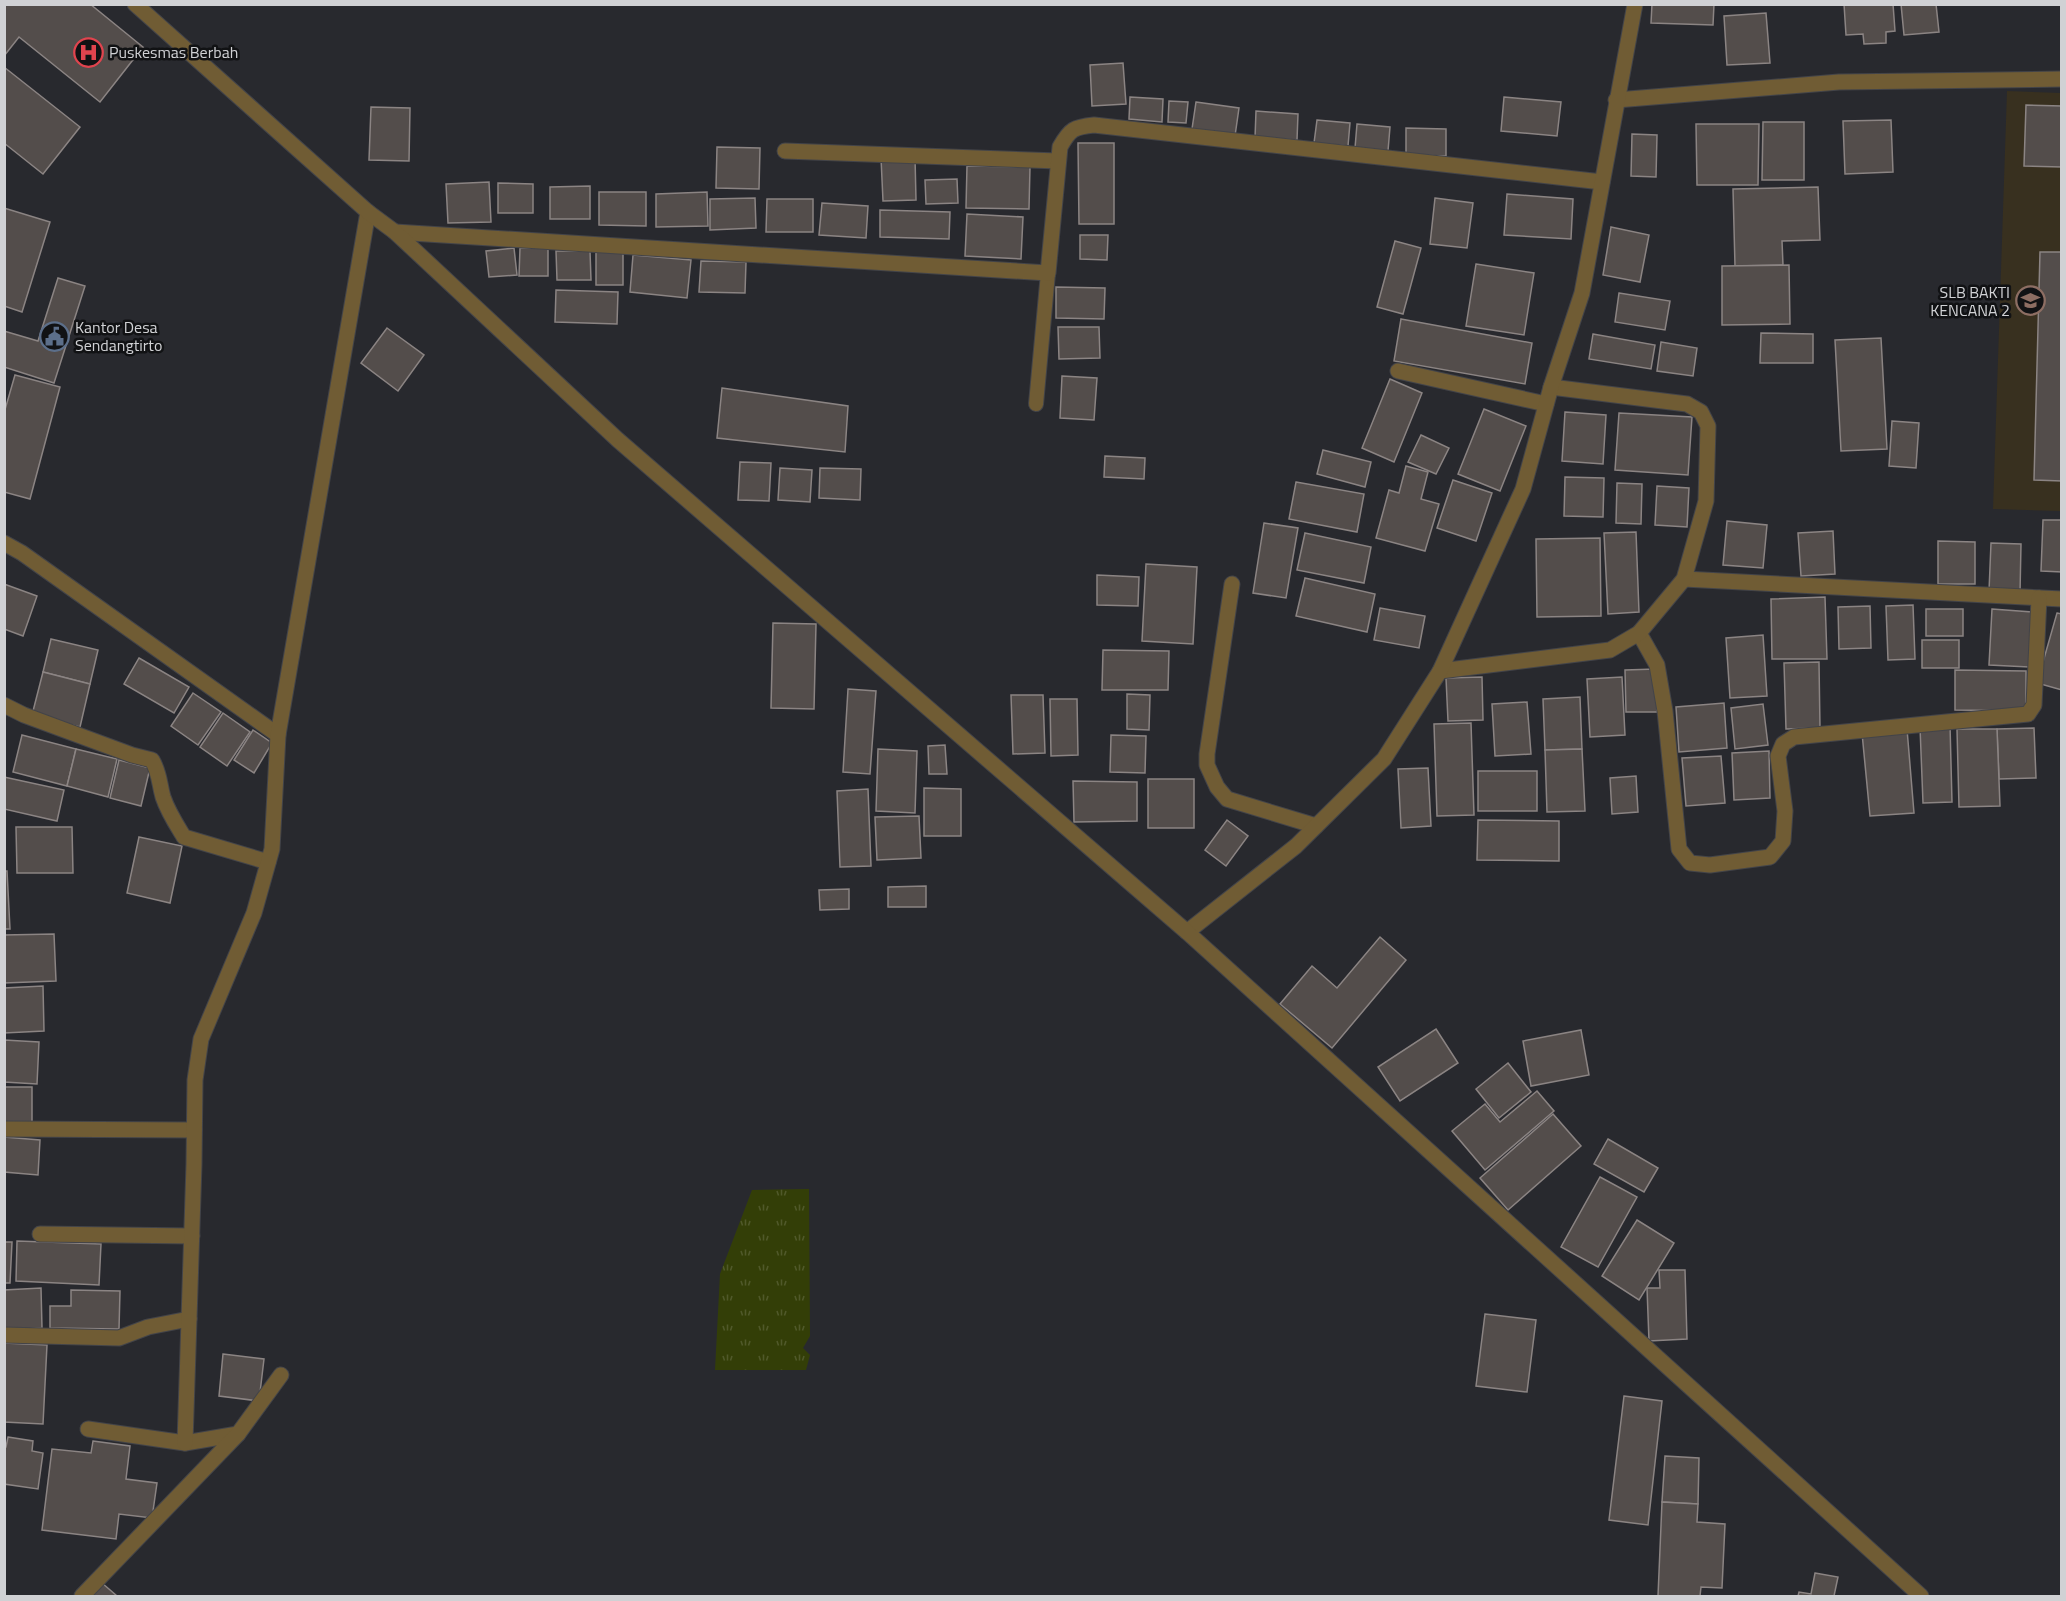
<svg xmlns="http://www.w3.org/2000/svg" width="2066" height="1601" font-family="'Titillium Web',sans-serif">
	<defs>
		<pattern id="grass-tufts" width="24" height="20" patternUnits="userSpaceOnUse" patternTransform="scale(1.5)"><rect width="24" height="20" fill="#333e07"/><path d="M3 7l-1-3M5 7V3M7 7l1-3M15 17l-1-3M17 17v-4M19 17l1-3" fill="none" stroke="#50592a"/></pattern>
	</defs>
	<rect width="100%" height="100%" fill="#28292e"/>
	<polygon fill="#38301f" points="2007,91 2061,93 2061,511 1993,509"/>
	<polygon fill="url(#grass-tufts)" points="809,1189 810,1336 803,1348 810,1355 806,1370 715,1370 720,1274 752,1190"/>
	<g fill="#534d4b" stroke="#8b8483" stroke-width="1.5">
		<polygon points="4,4 90,4 143,47 100,102 19,37 4,56"/>
		<polygon points="1652,4 1714,4 1713,25 1651,23"/>
		<polygon points="1844,4 1893,4 1895,31 1886,32 1886,43 1864,44 1863,34 1846,35"/>
		<polygon points="1901,4 1936,4 1939,32 1904,35"/>
		<polygon points="1766,13 1770,63 1727,65 1724,16"/>
		<polygon points="1123,63 1126,104 1092,106 1090,65"/>
		<polygon points="4,67 80,127 43,174 4,143"/>
		<polygon points="1130,97 1163,99 1162,122 1129,119"/>
		<polygon points="1504,97 1561,102 1557,136 1501,131"/>
		<polygon points="1169,101 1188,102 1186,123 1168,122"/>
		<polygon points="1196,102 1239,108 1235,136 1192,129"/>
		<polygon points="2026,105 2062,106 2062,167 2024,166"/>
		<polygon points="371,107 410,108 409,161 369,160"/>
		<polygon points="1256,111 1298,114 1297,140 1255,138"/>
		<polygon points="1317,120 1350,123 1348,146 1314,143"/>
		<polygon points="1891,120 1893,172 1845,174 1843,121"/>
		<polygon points="1763,122 1804,122 1804,180 1762,180"/>
		<polygon points="1357,124 1390,127 1388,151 1355,148"/>
		<polygon points="1696,124 1759,124 1758,185 1697,185"/>
		<polygon points="1406,128 1446,129 1446,156 1406,155"/>
		<polygon points="1632,134 1657,135 1656,177 1631,176"/>
		<polygon points="1078,143 1114,143 1114,224 1079,224"/>
		<polygon points="717,147 760,148 759,189 716,188"/>
		<polygon points="915,157 916,200 883,201 881,158"/>
		<polygon points="967,166 1030,167 1029,209 966,208"/>
		<polygon points="957,179 958,203 926,204 925,180"/>
		<polygon points="489,182 491,222 448,223 446,184"/>
		<polygon points="498,183 533,184 533,213 498,213"/>
		<polygon points="590,186 590,219 550,219 550,187"/>
		<polygon points="1818,187 1820,240 1782,241 1783,265 1735,266 1733,189"/>
		<polygon points="599,192 646,192 646,226 599,225"/>
		<polygon points="707,192 708,226 656,227 656,194"/>
		<polygon points="1507,194 1573,199 1571,239 1504,235"/>
		<polygon points="755,198 756,228 710,230 710,199"/>
		<polygon points="1435,198 1473,203 1467,248 1430,244"/>
		<polygon points="767,199 813,199 813,232 766,232"/>
		<polygon points="822,203 868,206 866,238 819,235"/>
		<polygon points="4,208 50,222 22,312 4,306"/>
		<polygon points="880,210 950,212 949,239 880,237"/>
		<polygon points="967,214 1023,217 1021,259 965,256"/>
		<polygon points="1611,227 1649,235 1640,282 1603,275"/>
		<polygon points="1080,235 1108,235 1107,260 1080,259"/>
		<polygon points="1395,241 1421,248 1403,314 1377,307"/>
		<polygon points="514,248 517,275 489,277 486,251"/>
		<polygon points="520,248 548,248 548,276 519,276"/>
		<polygon points="596,250 623,251 623,285 596,285"/>
		<polygon points="556,251 590,251 591,280 557,280"/>
		<polygon points="2040,252 2062,252 2062,481 2034,480"/>
		<polygon points="633,255 691,260 687,298 630,292"/>
		<polygon points="701,261 746,262 745,293 699,292"/>
		<polygon points="1476,264 1534,273 1524,335 1466,326"/>
		<polygon points="1789,265 1790,324 1722,325 1722,266"/>
		<polygon points="58,278 85,286 54,383 4,367 4,331 38,341"/>
		<polygon points="1056,287 1105,288 1104,319 1056,318"/>
		<polygon points="556,290 618,292 617,324 555,322"/>
		<polygon points="1619,293 1670,301 1665,330 1615,322"/>
		<polygon points="1401,319 1532,343 1525,384 1394,361"/>
		<polygon points="1058,327 1099,327 1100,358 1059,359"/>
		<polygon points="387,328 424,355 398,391 361,363"/>
		<polygon points="1761,333 1813,334 1813,363 1760,363"/>
		<polygon points="1593,334 1655,345 1651,369 1589,359"/>
		<polygon points="1881,338 1887,449 1841,451 1835,340"/>
		<polygon points="1661,342 1697,348 1693,376 1657,371"/>
		<polygon points="15,375 60,387 30,499 4,492 4,413"/>
		<polygon points="1062,376 1097,378 1094,420 1060,418"/>
		<polygon points="1390,379 1422,393 1394,462 1362,448"/>
		<polygon points="722,388 848,406 845,452 717,438"/>
		<polygon points="1484,409 1526,426 1500,491 1458,474"/>
		<polygon points="1565,412 1606,415 1603,464 1562,461"/>
		<polygon points="1619,413 1692,417 1688,475 1615,470"/>
		<polygon points="1892,421 1919,423 1916,468 1889,466"/>
		<polygon points="1421,435 1449,448 1436,474 1408,462"/>
		<polygon points="1323,450 1371,462 1365,487 1317,474"/>
		<polygon points="1105,456 1145,458 1144,479 1104,477"/>
		<polygon points="740,462 771,463 769,501 738,500"/>
		<polygon points="1406,466 1428,472 1421,499 1439,504 1425,551 1376,538 1389,490 1399,493"/>
		<polygon points="780,468 812,470 810,502 778,500"/>
		<polygon points="820,468 861,469 860,500 819,498"/>
		<polygon points="1565,477 1604,478 1603,517 1564,516"/>
		<polygon points="1453,480 1492,493 1476,541 1437,528"/>
		<polygon points="1296,482 1364,494 1357,532 1289,519"/>
		<polygon points="1617,483 1642,484 1641,524 1616,523"/>
		<polygon points="1657,486 1689,488 1687,527 1655,525"/>
		<polygon points="2043,520 2062,520 2062,572 2041,571"/>
		<polygon points="1727,521 1767,525 1763,568 1723,565"/>
		<polygon points="1264,523 1298,528 1286,598 1253,593"/>
		<polygon points="1833,531 1835,574 1801,576 1798,533"/>
		<polygon points="1636,532 1639,612 1608,614 1604,533"/>
		<polygon points="1305,533 1371,547 1364,583 1297,570"/>
		<polygon points="1600,538 1601,616 1537,617 1536,539"/>
		<polygon points="1938,541 1975,542 1975,584 1938,584"/>
		<polygon points="1991,543 2021,544 2020,593 1989,591"/>
		<polygon points="1146,564 1197,567 1193,644 1142,641"/>
		<polygon points="1097,575 1139,577 1138,606 1097,605"/>
		<polygon points="1305,578 1375,594 1367,632 1296,616"/>
		<polygon points="4,584 37,596 23,636 4,629"/>
		<polygon points="1825,597 1827,659 1772,659 1771,599"/>
		<polygon points="1913,605 1915,659 1888,660 1886,606"/>
		<polygon points="1870,606 1871,648 1839,649 1838,607"/>
		<polygon points="1380,608 1425,616 1419,648 1374,640"/>
		<rect x="1926" y="609" width="37" height="27"/>
		<polygon points="1992,609 2032,612 2029,667 1989,665"/>
		<polygon points="2057,613 2062,614 2062,690 2037,683"/>
		<polygon points="773,623 816,624 814,709 771,708"/>
		<polygon points="1763,635 1767,696 1730,698 1726,638"/>
		<polygon points="51,639 98,650 90,684 43,672"/>
		<rect x="1922" y="640" width="37" height="28"/>
		<polygon points="1103,650 1169,651 1168,690 1102,690"/>
		<polygon points="139,658 189,687 174,713 124,684"/>
		<polygon points="1819,662 1820,728 1786,729 1784,663"/>
		<polygon points="1656,669 1657,712 1626,712 1625,670"/>
		<polygon points="1955,670 2026,671 2026,711 1955,710"/>
		<polygon points="43,672 90,684 80,727 32,715"/>
		<polygon points="1482,677 1483,720 1448,721 1446,678"/>
		<polygon points="1622,677 1625,735 1590,737 1587,679"/>
		<polygon points="848,689 876,691 870,774 843,772"/>
		<polygon points="193,693 221,712 198,745 171,726"/>
		<polygon points="1127,694 1150,695 1149,730 1127,729"/>
		<polygon points="1011,695 1043,695 1045,753 1013,754"/>
		<polygon points="1580,697 1582,749 1545,750 1543,699"/>
		<polygon points="1050,699 1077,699 1078,755 1051,756"/>
		<polygon points="1527,702 1531,754 1495,756 1492,704"/>
		<polygon points="1724,703 1727,748 1679,752 1676,707"/>
		<polygon points="1763,704 1768,745 1735,749 1731,708"/>
		<polygon points="223,713 250,732 227,766 200,747"/>
		<polygon points="1471,723 1474,815 1437,816 1434,724"/>
		<polygon points="1950,725 1952,802 1923,803 1920,727"/>
		<polygon points="2034,728 2036,778 1999,779 1997,729"/>
		<polygon points="1907,729 1914,813 1870,816 1862,733"/>
		<polygon points="1957,729 1997,729 2000,806 1959,807"/>
		<polygon points="253,730 272,743 254,773 234,760"/>
		<polygon points="22,735 76,749 67,786 13,772"/>
		<polygon points="1111,735 1146,736 1145,773 1110,772"/>
		<polygon points="945,745 947,774 929,774 928,746"/>
		<polygon points="76,749 117,759 108,797 67,786"/>
		<polygon points="878,749 917,751 915,813 876,811"/>
		<polygon points="1582,749 1585,811 1547,812 1545,750"/>
		<polygon points="1769,751 1770,798 1734,800 1732,753"/>
		<polygon points="1721,756 1725,803 1686,806 1682,758"/>
		<polygon points="119,760 150,768 141,806 110,798"/>
		<polygon points="1428,768 1431,826 1401,828 1398,769"/>
		<rect x="1478" y="771" width="59" height="40"/>
		<polygon points="1636,776 1638,812 1612,814 1610,778"/>
		<polygon points="4,777 64,790 57,821 4,809"/>
		<rect x="1148" y="779" width="46" height="49"/>
		<polygon points="1073,781 1137,782 1137,821 1074,822"/>
		<polygon points="924,788 961,789 961,836 924,836"/>
		<polygon points="868,789 871,866 840,867 837,791"/>
		<polygon points="919,816 921,858 877,860 875,817"/>
		<polygon points="1227,820 1248,836 1226,866 1205,850"/>
		<polygon points="1478,820 1559,821 1559,861 1477,860"/>
		<polygon points="16,827 72,827 73,873 17,873"/>
		<polygon points="139,837 182,846 170,903 127,893"/>
		<polygon points="4,871 7,871 10,929 4,929"/>
		<polygon points="926,886 926,907 888,907 888,887"/>
		<polygon points="849,889 849,909 820,910 819,890"/>
		<polygon points="54,934 56,981 4,983 4,935"/>
		<polygon points="1380,937 1406,960 1332,1048 1280,1004 1312,966 1337,988"/>
		<polygon points="43,986 44,1031 4,1033 4,988"/>
		<polygon points="1436,1029 1458,1063 1400,1101 1378,1067"/>
		<polygon points="1581,1030 1589,1075 1531,1086 1523,1041"/>
		<polygon points="4,1040 39,1042 37,1084 4,1082"/>
		<polygon points="1508,1063 1531,1092 1499,1118 1476,1089"/>
		<rect x="4" y="1087" width="28" height="37"/>
		<polygon points="1537,1091 1554,1111 1485,1170 1452,1131 1485,1104 1500,1122"/>
		<polygon points="1553,1114 1581,1146 1508,1210 1480,1178"/>
		<polygon points="4,1137 40,1140 38,1175 4,1172"/>
		<polygon points="1608,1139 1658,1168 1644,1192 1594,1164"/>
		<polygon points="1600,1177 1637,1197 1598,1267 1561,1247"/>
		<polygon points="1637,1220 1674,1243 1639,1300 1602,1276"/>
		<polygon points="17,1241 101,1244 99,1285 16,1281"/>
		<polygon points="4,1242 12,1242 10,1283 4,1283"/>
		<polygon points="1659,1270 1685,1270 1687,1339 1649,1341 1647,1288 1660,1288"/>
		<polygon points="41,1288 42,1328 4,1330 4,1290"/>
		<polygon points="71,1290 120,1291 119,1329 50,1328 50,1306 71,1306"/>
		<polygon points="1485,1314 1536,1320 1527,1392 1476,1386"/>
		<polygon points="4,1343 47,1345 43,1424 4,1422"/>
		<polygon points="223,1354 264,1359 259,1401 219,1396"/>
		<polygon points="1624,1396 1662,1401 1648,1525 1609,1520"/>
		<polygon points="8,1437 33,1441 32,1451 43,1453 38,1489 4,1484 4,1447 6,1447"/>
		<polygon points="93,1441 130,1446 126,1479 157,1483 152,1518 119,1514 116,1539 42,1530 52,1449 91,1453"/>
		<polygon points="1665,1456 1699,1458 1698,1504 1662,1502"/>
		<polygon points="1662,1502 1698,1504 1697,1522 1725,1524 1722,1588 1701,1587 1700,1596 1658,1596"/>
		<polygon points="1815,1573 1838,1577 1834,1596 1798,1596 1799,1592 1811,1594"/>
		<polygon points="102,1583 117,1596 89,1596"/>
	</g>
	<g fill="none" stroke-linecap="round" stroke-linejoin="round">
		<defs>
			<polyline id="service" points="1036,404 1048,273"/>
			<g id="minor">
				<polyline points="1616,100 1839,82 2062,79"/>
				<polyline points="785,151 1058,161"/>
				<path d="M 395,232 L 1048,273 L 1060,147 C 1070,129 1074,127 1094,125 L 1602,182"/>
				<polyline points="1398,371 1546,404"/>
				<polyline points="4,543 22,553 278,735"/>
				<polyline points="1684,579 2062,599"/>
				<polyline points="1232,584 1207,754 1207,765 1217,787 1227,799 1316,826"/>
				<polyline points="1639,633 1657,665 1665,711 1679,849 1690,863 1710,865 1770,857 1783,841 1785,811 1778,756 1783,744 1794,737 2028,714 2034,705 2039,598"/>
				<polyline points="1440,671 1610,650 1639,633 1684,579 1706,501 1708,426 1701,412 1687,404 1551,387"/>
				<path d="M 4,705 L 24,715 L 132,755 L 152,760 C 160,774 159,783 163,797 C 168,812 176,824 184,837 L 268,862"/>
				<polyline points="1187,932 1296,846 1384,759 1440,671 1523,489 1551,387 1582,293 1635,4"/>
				<polyline points="4,1129 194,1130"/>
				<polyline points="40,1234 192,1236"/>
				<polyline points="4,1335 119,1338 148,1327 189,1319"/>
				<polyline points="88,1429 185,1443 238,1434"/>
				<polyline points="185,1443 194,1164 195,1080 201,1039 254,913 272,849 278,735 368,212"/>
				<polyline points="82,1596 238,1434 281,1375"/>
			</g>
			<polyline id="tertiary" points="135,4 368,212 395,232 618,440 1187,932 1921,1596"/>
		</defs>
		<use href="#service" stroke="#434449" stroke-width="16"/>
		<use href="#minor" stroke="#434449" stroke-width="17"/>
		<use href="#tertiary" stroke="#434449" stroke-width="17"/>
		<use href="#service" stroke="#705c34" stroke-width="14"/>
		<use href="#minor" stroke="#705c34" stroke-width="15"/>
		<use href="#tertiary" stroke="#705c34" stroke-width="15"/>
	</g>
	<defs>
		<symbol id="hospital-ring" viewBox="-11 -11 22 22"><circle r="9.5" fill="#111214" stroke="#e0444e" stroke-width="1.5"/><path d="M-5-5h3v3.5h4V-5h3V5h-3V1.5h-4V5h-3Z" fill="#e0444e"/></symbol>
		<symbol id="school-ring" viewBox="-11 -11 22 22"><circle r="9.5" fill="#111214" stroke="#8d6e63" stroke-width="1.5"/><path d="M0-5L7-2L0 1L-7-2ZM-4 1L0 2.5L4 1V4Q0 6-4 4Z" fill="#8d6e63"/></symbol>
		<symbol id="civic-ring" viewBox="-11 -11 22 22"><circle r="9.5" fill="#111214" stroke="#5c6f8a" stroke-width="1.5"/><path d="M-.6-6.5H3V-4.5H.6V-3L4-1V1h2V6H-6V1h2V-1L-.6-3ZM-1.2 2.5V6h2.4V2.5Z" fill="#5c6f8a"/></symbol>
	</defs>
	<g fill-rule="evenodd">
		<use href="#hospital-ring" x="72" y="36" width="33" height="33"/>
		<use href="#school-ring" x="2014" y="284" width="33" height="33"/>
		<use href="#civic-ring" x="38" y="320" width="33" height="33"/>
	</g>
	<g text-anchor="middle" dominant-baseline="central" stroke-width="5" stroke-linejoin="round" paint-order="stroke">
		<g font-size="16" fill="#d0d1d4" stroke="#111214" text-anchor="start">
			<text x="109" y="52">Puskesmas Berbah</text>
			<text x="2010" y="292" text-anchor="end">SLB BAKTI<tspan x="2010" dy="18">KENCANA 2</tspan></text>
			<text x="75" y="327">Kantor Desa<tspan x="75" dy="18">Sendangtirto</tspan></text>
		</g>
	</g>
	<rect width="2066" height="1601" fill="none" stroke="#d0d1d4" stroke-width="12"/>
</svg>
